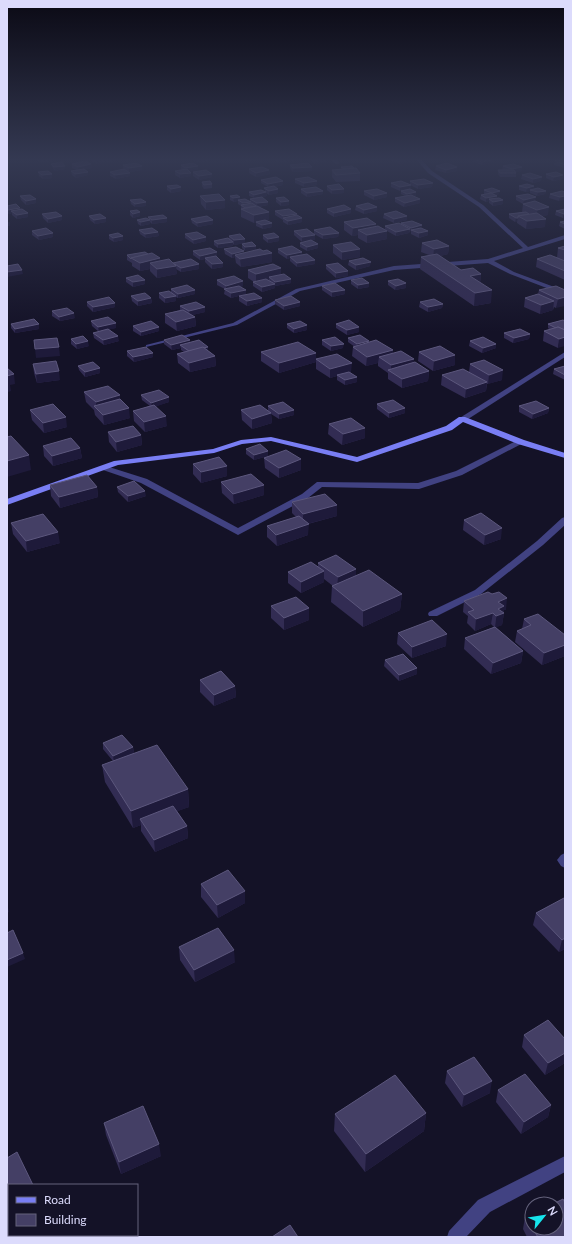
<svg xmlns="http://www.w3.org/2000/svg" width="572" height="1244" font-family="Lato,sans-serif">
	<rect width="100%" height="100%" fill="#141227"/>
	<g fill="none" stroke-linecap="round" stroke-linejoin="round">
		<g fill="#414282" fill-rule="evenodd">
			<polygon points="328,158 333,158 340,163 336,164"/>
			<polygon points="415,158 420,158 432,171 483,205 528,247 565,235 565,239 494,261 514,272 565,291 565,295 510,274 488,263 394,270 300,291 237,325 146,347 146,345 233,323 296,289 394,266 488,259 523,248 479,207 428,173"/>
			<polygon points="565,352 565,357 465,421 462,421 458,419"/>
			<polygon points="518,440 521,440 525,442 462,475 419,489 322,487 308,498 238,535 141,483 103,470 102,468 106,466 147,479 238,528 302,494 317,482 418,483 456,471"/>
			<polygon points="565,517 565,525 543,545 481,594 437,616 429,616 428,614 429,612 475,590 537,541 562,518"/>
			<polygon points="565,853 565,868 561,866 557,860 561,855"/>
			<polygon points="565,1156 565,1172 490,1212 466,1237 447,1237 449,1231 478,1200"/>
		</g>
		<polygon fill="#797ef4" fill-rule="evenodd" points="459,417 465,417 524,440 565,453 565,458 518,444 463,422 452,430 357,462 271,441 242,444 214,453 118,465 7,505 7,499 114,461 213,449 241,440 271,437 357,457 446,426"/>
	</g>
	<g fill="#322c53">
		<polygon points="38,158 52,158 53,162 43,163 38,160"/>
		<polygon points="91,158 115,158 115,161 97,164 91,160"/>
		<polygon points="193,158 208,158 208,161 198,162 193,160"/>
		<polygon points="241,158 257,158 257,160 245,161"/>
		<polygon points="273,158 296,158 296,160 279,162"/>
		<polygon points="311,158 328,158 328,162 315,164 311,161"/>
		<polygon points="391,158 408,158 410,159 410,162 400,164 391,160"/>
		<polygon points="550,158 564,158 564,159 551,159"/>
		<polygon points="474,159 492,160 491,163 482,165 473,162"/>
		<polygon points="565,160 565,168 554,165 555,161"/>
		<polygon points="51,164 65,169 55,171 52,167"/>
		<polygon points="72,164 91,164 92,168 85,169 88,172 88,175 76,178 72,175 71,171 77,170 72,168"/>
		<polygon points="123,165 142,170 129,172 123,168"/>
		<polygon points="181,165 198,166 198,170 190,171 191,173 191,176 180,178 175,175 175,171 183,170 181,169"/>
		<polygon points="290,165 312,171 293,172 290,168"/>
		<polygon points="436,166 457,167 457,171 446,173 435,170"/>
		<polygon points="503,166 522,167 521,171 516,172 516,177 500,177 498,174 498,170 504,170 502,170"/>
		<polygon points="341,167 354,168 360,173 360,181 336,182 332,177 332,170 341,169"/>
		<polygon points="249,169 269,170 270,174 256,177 249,173"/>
		<polygon points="38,172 52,174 52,178 43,179 39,176"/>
		<polygon points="110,172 130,176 116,179 110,176"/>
		<polygon points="193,172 212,177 199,180 193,176"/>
		<polygon points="546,174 563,175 563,179 553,181 546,178"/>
		<polygon points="522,175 541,181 533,183 521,179"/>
		<polygon points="295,179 317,185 304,187 295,183"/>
		<polygon points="261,180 283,181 283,185 274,187 278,189 278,193 269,195 266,193 267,196 254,198 249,196 249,192 265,191 264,188 268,187 261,183"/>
		<polygon points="410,181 432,187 418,189 410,185"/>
		<polygon points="202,182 212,184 212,188 204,189 202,186"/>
		<polygon points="391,183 411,185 411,189 416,192 416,196 413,196 420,203 404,207 395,202 395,198 405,196 401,194 401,191 400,191 391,187"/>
		<polygon points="167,186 181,187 181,191 171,193 167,190"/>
		<polygon points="327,186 344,193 332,194 327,190"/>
		<polygon points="519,186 534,186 534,189 546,191 545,194 537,196 530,193 530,191 526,192 519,190"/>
		<polygon points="301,189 323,194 307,197 301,193"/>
		<polygon points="484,190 499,194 496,195 497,196 497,198 503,204 493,206 489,203 489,201 486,202 480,199 481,195 485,194 484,194"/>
		<polygon points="364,191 387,197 374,200 364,195"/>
		<polygon points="565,192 559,201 549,198 550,194"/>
		<polygon points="528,194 523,204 516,200 516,196"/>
		<polygon points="20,196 36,199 36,203 26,205 21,200"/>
		<polygon points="200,196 225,200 225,208 206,210 201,204"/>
		<polygon points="230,196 240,197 240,200 250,201 250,199 268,202 268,205 259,207 269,212 269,220 267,220 272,223 272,227 263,229 256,226 256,223 254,223 241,217 241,206 238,204 238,201 234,202 230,200"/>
		<polygon points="276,198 289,205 281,206 276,202"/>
		<polygon points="130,200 146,206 135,207 131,204"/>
		<polygon points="523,204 548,215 542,216 545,227 526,229 517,223 517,222 515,222 509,218 509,214 523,212 522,212"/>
		<polygon points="7,206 20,208 21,209 28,213 28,217 17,219 12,215 12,213 9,214 7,212"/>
		<polygon points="356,206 377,207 377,211 364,214 355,210"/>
		<polygon points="327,209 351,209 351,213 334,217 327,213"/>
		<polygon points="565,209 563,218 555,215 556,211"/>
		<polygon points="130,211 140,212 140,216 133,218 130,215"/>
		<polygon points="275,211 297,215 302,222 288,225 283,222 283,220 275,215"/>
		<polygon points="42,214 62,220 48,223 43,218"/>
		<polygon points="384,214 407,220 394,223 383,218"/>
		<polygon points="89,216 106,218 106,222 95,224 90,220"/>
		<polygon points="148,217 167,218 167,222 152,224 150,222 150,224 141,226 138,224 137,220 149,220"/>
		<polygon points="191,219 213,224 198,227 192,223"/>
		<polygon points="565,221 565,229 559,226 560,222"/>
		<polygon points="344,222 376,224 376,226 385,229 385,226 401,225 401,223 422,225 421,228 428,235 419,238 411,234 411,231 410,231 409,233 396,236 387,231 387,239 367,243 358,238 358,235 352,236 344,230"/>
		<polygon points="139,230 158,232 159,236 146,238 140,234"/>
		<polygon points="314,230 339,233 338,237 323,239 314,234"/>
		<polygon points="32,231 53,237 39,240 32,235"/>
		<polygon points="294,231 315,240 311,240 318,248 307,251 300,247 300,243 310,240 302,242 294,235"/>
		<polygon points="185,234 206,241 194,244 185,238"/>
		<polygon points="109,235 123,236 123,240 114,242 109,239"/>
		<polygon points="263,235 279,241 268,243 263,239"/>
		<polygon points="229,236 245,243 234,245 233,244 233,246 218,248 214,245 214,241 229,239"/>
		<polygon points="252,242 245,251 242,248 242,244"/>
		<polygon points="422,243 449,246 448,254 440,256 461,270 481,274 480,283 491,303 474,306 420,269 421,257 429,255 421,252"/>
		<polygon points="333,245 360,257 342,260 333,253"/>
		<polygon points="565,246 565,280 536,267 537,259 557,258 558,248"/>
		<polygon points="224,249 244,251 244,253 263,251 272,253 272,262 241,267 236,263 235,257 232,258 225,254"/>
		<polygon points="278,249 302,252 302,255 315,264 297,267 290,261 290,258 287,259 278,253"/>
		<polygon points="193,251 217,257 216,257 223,263 223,267 212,269 205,262 205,259 200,260 193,255"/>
		<polygon points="148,254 160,261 199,269 181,272 176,269 177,274 157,278 150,271 150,269 140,271 132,266 132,263 127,260 127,255"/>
		<polygon points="349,261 370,266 356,270 348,265"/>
		<polygon points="326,265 348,271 348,276 336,278 326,269"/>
		<polygon points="248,270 281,275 291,283 275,286 275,288 262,292 253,286 253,282 254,282 248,278"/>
		<polygon points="126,278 145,284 133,287 126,282"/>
		<polygon points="217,280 243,286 240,287 246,290 246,294 231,298 224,294 225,289 217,285"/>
		<polygon points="351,280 369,287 358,289 351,284"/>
		<polygon points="388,281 406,283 406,288 395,290 388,285"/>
		<polygon points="322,286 345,294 332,297 322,290"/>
		<polygon points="171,289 195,290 195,294 178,298 176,297 176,301 165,303 159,298 159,293 171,292"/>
		<polygon points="539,290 565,290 556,308 554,307 553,310 540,314 524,307 525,298 538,294"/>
		<polygon points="131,296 151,298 152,303 138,306 132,301"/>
		<polygon points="239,296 262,302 247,306 239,301"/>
		<polygon points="275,300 300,306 284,310 275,304"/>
		<polygon points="87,302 115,307 93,312 87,306"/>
		<polygon points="420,302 443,304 442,308 428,312 419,307"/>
		<polygon points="180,306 205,307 205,312 192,315 195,317 196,326 177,331 165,323 165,314 180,310"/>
		<polygon points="52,311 75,318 60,321 52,316"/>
		<polygon points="563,320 558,348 543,341 544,331 550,330 548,328 548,324"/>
		<polygon points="91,321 116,323 116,328 109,329 119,341 104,345 94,338 93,333 99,332 92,326"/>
		<polygon points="11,324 39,324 39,329 15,333 11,328"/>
		<polygon points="287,324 307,330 294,333 287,328"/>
		<polygon points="336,324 359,332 347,335 336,328"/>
		<polygon points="133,326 159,327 159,331 141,336 133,331"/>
		<polygon points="504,333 530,334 529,339 513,343 504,338"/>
		<polygon points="348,338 369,341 369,342 414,363 429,371 428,381 402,388 388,379 388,373 378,366 378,363 366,366 352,356 353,347 355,347 348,342"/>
		<polygon points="71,339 89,346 77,349 71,344"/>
		<polygon points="164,340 190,340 190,343 208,347 208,351 215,356 216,366 190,372 178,363 177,354 184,352 181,350 181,348 172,350 164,344"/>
		<polygon points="322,340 343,348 331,351 322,345"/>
		<polygon points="470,341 496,344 496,348 482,353 469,346"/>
		<polygon points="127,351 153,357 134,362 127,356"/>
		<polygon points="261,352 316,353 316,362 279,373 261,361"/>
		<polygon points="419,352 455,355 455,365 433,371 418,361"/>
		<polygon points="316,359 351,372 350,373 357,377 357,382 345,385 337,380 337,376 330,378 316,369"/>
		<polygon points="33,364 60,380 37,383 34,373"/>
		<polygon points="470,364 502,380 487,384 486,391 465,398 441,385 442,375 469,372"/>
		<polygon points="78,366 100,368 100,373 85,377 79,370"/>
		<polygon points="565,366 565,380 553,374 554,369"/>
		<polygon points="84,392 120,399 130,418 104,425 95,415 94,410 86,402"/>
		<polygon points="141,395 169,402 156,406 167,426 145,432 134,421 133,411 150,406 142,400"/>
		<polygon points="377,404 405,413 389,418 377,409"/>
		<polygon points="268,406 294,410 294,415 279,419 271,414 272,423 252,429 242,420 241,410 268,411"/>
		<polygon points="519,406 549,408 548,413 532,419 519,412"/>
		<polygon points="30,410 67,427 44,433 32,420"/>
		<polygon points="329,424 365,438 342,445 328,434"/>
		<polygon points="108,432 141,435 142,445 117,452 109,442"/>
		<polygon points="43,446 80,448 82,458 53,466 44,456"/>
		<polygon points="246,449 268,456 254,460 246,454"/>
		<polygon points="264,458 301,459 301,470 279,478 265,468"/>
		<polygon points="193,464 227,476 201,483 193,474"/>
		<polygon points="221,482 264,495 234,504 222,493"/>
		<polygon points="50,485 97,487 98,497 60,508 51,496"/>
		<polygon points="117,487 146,496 128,502 118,492"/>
		<polygon points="292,502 337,505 337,516 308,524 308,535 277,546 267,537 267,526 296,517 292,513"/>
		<polygon points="464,520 501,539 484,545 463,530"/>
		<polygon points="11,523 60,543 27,552 13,534"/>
		<polygon points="318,563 356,569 356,576 402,594 400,610 363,627 331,602 332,586 333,586 324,579 324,582 301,593 288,583 288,572 318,567"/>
		<polygon points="464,601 506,610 504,610 503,613 504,613 502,625 495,627 523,651 521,663 491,674 464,649 465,638 494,627 491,624 475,631 467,623 468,616 463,612"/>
		<polygon points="271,606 309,608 309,620 284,630 271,618"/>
		<polygon points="524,619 565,635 565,656 542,665 515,642 517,631 522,629"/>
		<polygon points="398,633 446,646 412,658 397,644"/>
		<polygon points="385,660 417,668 417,674 399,681 384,666"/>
		<polygon points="200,680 235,686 236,697 214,706 200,692"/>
		<polygon points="103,743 133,747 134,753 188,789 189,807 177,811 187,826 188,838 155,852 141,831 141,825 133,828 105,782 102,765 113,761 103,749"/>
		<polygon points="201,884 245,891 245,903 218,918 201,897"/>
		<polygon points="565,899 565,949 559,952 533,925 536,913"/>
		<polygon points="179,947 235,962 195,982 180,960"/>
		<polygon points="524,1035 565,1039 565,1063 545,1075 522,1047"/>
		<polygon points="447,1071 490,1093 462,1107 445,1083"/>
		<polygon points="498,1090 551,1105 548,1117 521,1134 496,1102"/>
		<polygon points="426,1113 424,1131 365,1172 334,1131 335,1114"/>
		<polygon points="104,1123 161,1156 121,1174 106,1135"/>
		<polygon points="525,1217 565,1237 527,1237 523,1229"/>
	</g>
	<g fill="#1e1a3a">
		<polygon points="17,158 28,158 28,159 17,160"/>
		<polygon points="53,158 53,162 43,163 42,160"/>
		<polygon points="97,158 115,158 115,161 97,164"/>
		<polygon points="202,158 208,158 208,161 198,162 198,159"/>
		<polygon points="245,158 257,158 257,160 245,161"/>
		<polygon points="285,158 296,158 296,160 279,162 279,159"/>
		<polygon points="328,158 328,162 315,164 315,160"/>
		<polygon points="410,159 410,162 400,164 400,160"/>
		<polygon points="492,160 491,163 482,165 482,162"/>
		<polygon points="91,164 92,168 78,171 78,167"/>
		<polygon points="65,166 65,169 55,171 54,167"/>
		<polygon points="142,166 142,170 129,172 129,168"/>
		<polygon points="198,166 198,170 185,172 185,168"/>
		<polygon points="312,167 312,171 293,172 293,168"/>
		<polygon points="457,167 457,171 446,173 446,170"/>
		<polygon points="522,167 521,171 512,173 512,169"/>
		<polygon points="269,170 270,174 256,177 256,173"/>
		<polygon points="88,172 88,175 76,178 75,174"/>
		<polygon points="130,173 130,176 116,179 115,175"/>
		<polygon points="191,173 191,176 180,178 180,174"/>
		<polygon points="52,174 52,178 43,179 42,175"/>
		<polygon points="212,174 212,177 199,180 199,176"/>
		<polygon points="563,175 563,179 553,181 554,177"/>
		<polygon points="542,177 541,181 533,183 533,179"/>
		<polygon points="283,181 283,185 268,188 268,184"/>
		<polygon points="317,181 317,185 304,187 304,183"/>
		<polygon points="433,183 432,187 418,189 418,185"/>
		<polygon points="411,185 411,189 400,191 400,187"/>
		<polygon points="534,186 534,190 530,190 530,191 526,192 527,188"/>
		<polygon points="181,187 181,191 171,193 171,189"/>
		<polygon points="278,189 278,193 269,195 269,191"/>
		<polygon points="344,189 344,193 332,194 332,190"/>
		<polygon points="323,191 323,194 307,197 307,193"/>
		<polygon points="500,191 499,194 492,196 492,193"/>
		<polygon points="546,191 545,194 537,196 538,192"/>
		<polygon points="266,192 267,196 254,198 254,195"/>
		<polygon points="416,192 416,196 407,197 407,194"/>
		<polygon points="387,193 387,197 374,200 374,196"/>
		<polygon points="497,196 497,200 489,199 489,201 486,202 486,198"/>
		<polygon points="565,196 565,200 559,201 560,197"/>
		<polygon points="240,197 240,201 238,200 238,201 234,202 233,198"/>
		<polygon points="536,197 535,201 523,204 524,200"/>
		<polygon points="36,199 36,203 26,205 26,201"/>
		<polygon points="420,199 420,203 404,207 405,203"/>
		<polygon points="225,200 225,208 206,210 206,202"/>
		<polygon points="503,200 503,204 493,206 493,202"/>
		<polygon points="289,201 289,205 281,206 281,202"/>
		<polygon points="146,202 146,206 135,207 135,204"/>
		<polygon points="251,202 251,206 243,207 243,203"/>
		<polygon points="268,202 268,205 257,207 257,203"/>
		<polygon points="377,207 377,211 364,214 364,210"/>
		<polygon points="549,207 548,215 536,218 537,210"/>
		<polygon points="20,208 21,212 11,211 12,213 9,214 8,210"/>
		<polygon points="351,209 351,213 334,217 334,213"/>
		<polygon points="140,212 140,216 133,218 133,214"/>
		<polygon points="269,212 269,220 258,222 256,222 256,223 254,223 254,215"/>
		<polygon points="28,213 28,217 17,219 17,215"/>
		<polygon points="297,214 297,218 283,218 283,216"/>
		<polygon points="564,214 565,214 565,218 563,218"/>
		<polygon points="62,216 62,220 48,223 48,219"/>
		<polygon points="407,216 407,220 394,223 394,219"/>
		<polygon points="106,218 106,222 95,224 94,220"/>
		<polygon points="167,218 167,222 152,224 152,220"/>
		<polygon points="302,218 302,222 288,225 288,221"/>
		<polygon points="516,218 518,218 517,222 515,222"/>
		<polygon points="546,219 545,227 526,229 527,221"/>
		<polygon points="150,220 150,224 141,226 141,222"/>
		<polygon points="213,220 213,224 198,227 197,223"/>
		<rect x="7" y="222" width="3" height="4"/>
		<polygon points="272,223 272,227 263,229 262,225"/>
		<polygon points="376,224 376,232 358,230 358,235 352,236 353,228"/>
		<polygon points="422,225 421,229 411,230 411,231 410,232 411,228"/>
		<polygon points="410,229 409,233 396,236 396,232"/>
		<polygon points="387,231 387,239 367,243 367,235"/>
		<polygon points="428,231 428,235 419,238 419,233"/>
		<polygon points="158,232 159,236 146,238 145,234"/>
		<polygon points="53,233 53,237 39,240 38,236"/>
		<polygon points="339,233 338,237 323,239 323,235"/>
		<polygon points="315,235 315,240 302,242 302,237"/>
		<polygon points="123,236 123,240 114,242 113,238"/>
		<polygon points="206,237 206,241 194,244 193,240"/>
		<polygon points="279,237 279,241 268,243 268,239"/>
		<polygon points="245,239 245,243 234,245 234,240"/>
		<polygon points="233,242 233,246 218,248 218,244"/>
		<polygon points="318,244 318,248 307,251 307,247"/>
		<polygon points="256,246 256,250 245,251 245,247"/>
		<polygon points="449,246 448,254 433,258 434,249"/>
		<polygon points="360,249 360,257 342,260 342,252"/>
		<polygon points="244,251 244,256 235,255 235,257 232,258 232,254"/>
		<polygon points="217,252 217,257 200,260 200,256"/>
		<polygon points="302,252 302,256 290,257 290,258 287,259 287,255"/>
		<polygon points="272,253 272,262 241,267 240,259"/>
		<polygon points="160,258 161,266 150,263 150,269 140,271 140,263"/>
		<polygon points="315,260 315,264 297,267 297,263"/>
		<polygon points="371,262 370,266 356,270 356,265"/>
		<polygon points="223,263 223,267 212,269 212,264"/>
		<polygon points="199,264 199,269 181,272 181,268"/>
		<polygon points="176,266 177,274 157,278 157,269"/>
		<polygon points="281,268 281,277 269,277 269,280 256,283 256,274"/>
		<polygon points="22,270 23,274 7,277 7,272"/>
		<polygon points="348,271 348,276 336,278 336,273"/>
		<polygon points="481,274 480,286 470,276"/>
		<polygon points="291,279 291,283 275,286 275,282"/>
		<polygon points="145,280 145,284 133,287 133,282"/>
		<polygon points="243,281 243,286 226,290 226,286"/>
		<polygon points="369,283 369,287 358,289 358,285"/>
		<polygon points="406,283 406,288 395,290 396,286"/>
		<polygon points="275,284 275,288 262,292 262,287"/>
		<polygon points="195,290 195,294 178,298 178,294"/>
		<polygon points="246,290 246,294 231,298 231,293"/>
		<polygon points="345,290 345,294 332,297 332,292"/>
		<polygon points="492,290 491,303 474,306 475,293"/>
		<polygon points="176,296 176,301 165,303 165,298"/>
		<polygon points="565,297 565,306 556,308 558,299"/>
		<polygon points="151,298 152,303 138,306 138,301"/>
		<polygon points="262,298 262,302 247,306 247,301"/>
		<polygon points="554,301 553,310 540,314 541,305"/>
		<polygon points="300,302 300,306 284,310 284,306"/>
		<polygon points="115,303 115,307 93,312 93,307"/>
		<polygon points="443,304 442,308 428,312 428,307"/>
		<polygon points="205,307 205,312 189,316 189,311"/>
		<polygon points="74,313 75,318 60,321 59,317"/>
		<polygon points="195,317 196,326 177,331 176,322"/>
		<polygon points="116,323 116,328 99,332 98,327"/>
		<polygon points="39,324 39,329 15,333 15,329"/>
		<polygon points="307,325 307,330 294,333 294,329"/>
		<polygon points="159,327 159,331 141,336 141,332"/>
		<polygon points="359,327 359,332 347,335 347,330"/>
		<polygon points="530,334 529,339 513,343 514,338"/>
		<polygon points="118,336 119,341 104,345 103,340"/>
		<polygon points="565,337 565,346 558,348 559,339"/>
		<polygon points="190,340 190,345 180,345 181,348 172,350 171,345"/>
		<polygon points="88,341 89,346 77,349 76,344"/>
		<polygon points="369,341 369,345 357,348 357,344"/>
		<polygon points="344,344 343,348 331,351 331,346"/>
		<polygon points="496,344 496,348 482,353 483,348"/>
		<polygon points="59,347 60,356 36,358 35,349"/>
		<polygon points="208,347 208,351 189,352"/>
		<polygon points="393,350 393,359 379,357 378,363 366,366 367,357"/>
		<polygon points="153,353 153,357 134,362 133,357"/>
		<polygon points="316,353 316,362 279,373 279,363"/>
		<polygon points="455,355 455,365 433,371 434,361"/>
		<polygon points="215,356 216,366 190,372 189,363"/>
		<polygon points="414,359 413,369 391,371 391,365"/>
		<polygon points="352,363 351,372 339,376 337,375 337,376 330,378 330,369"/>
		<polygon points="100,368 100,373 85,377 85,372"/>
		<polygon points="503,370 502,380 488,384 489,375"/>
		<polygon points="59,371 60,380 37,383 36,374"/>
		<polygon points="429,371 428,381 402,388 402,379"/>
		<polygon points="14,374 15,384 10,385 11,391 8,392 8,398 7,398 7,376"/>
		<polygon points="357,377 357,382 345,385 345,380"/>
		<polygon points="487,382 486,391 465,398 466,389"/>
		<polygon points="120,395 120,405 96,408 96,402"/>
		<polygon points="169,397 169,402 152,408 151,403"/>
		<polygon points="129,408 130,418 104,425 103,415"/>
		<polygon points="405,408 405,413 389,418 389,413"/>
		<polygon points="549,408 548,413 532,419 533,414"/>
		<polygon points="294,410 294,415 279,419 279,414"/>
		<polygon points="271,413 272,423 252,429 252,419"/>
		<polygon points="166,416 167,426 145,432 144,422"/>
		<polygon points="66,417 67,427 44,433 43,423"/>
		<polygon points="365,428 365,438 342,445 343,434"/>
		<polygon points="141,435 142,445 117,452 116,442"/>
		<polygon points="80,448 82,458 53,466 52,456"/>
		<polygon points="268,451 268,456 254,460 254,455"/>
		<polygon points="29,455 31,470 7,477 7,461"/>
		<polygon points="301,459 301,470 279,478 279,468"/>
		<polygon points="227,466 227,476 201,483 201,472"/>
		<polygon points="264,485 264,495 234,504 233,494"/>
		<polygon points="97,487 98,497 60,508 59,497"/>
		<polygon points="145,491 146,496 128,502 128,496"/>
		<polygon points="337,505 337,516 303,525 303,514"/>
		<polygon points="309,524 308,535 277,546 276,535"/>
		<polygon points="502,528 501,539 484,545 485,535"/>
		<polygon points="58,532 60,543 27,552 26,541"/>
		<polygon points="356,569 356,580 337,589 338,577"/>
		<polygon points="324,571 324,582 301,593 301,582"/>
		<polygon points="402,594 400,610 363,627 363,611"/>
		<polygon points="507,598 506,610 504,610 503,614 504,613 502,625 495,628 498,602"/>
		<polygon points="309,608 309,620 284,630 284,618"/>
		<polygon points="493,613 491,624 475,631 476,619"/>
		<polygon points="447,634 446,646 412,658 412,647"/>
		<polygon points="565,645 565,656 542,665 544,653"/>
		<polygon points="523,651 521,663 491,674 493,663"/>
		<polygon points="417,668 417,674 399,681 399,675"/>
		<polygon points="235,686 236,697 214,706 214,695"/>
		<polygon points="133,747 134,753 114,762 113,756"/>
		<polygon points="188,789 189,807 143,824 140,819 141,825 133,828 131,811"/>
		<polygon points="187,826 188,838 155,852 154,840"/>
		<polygon points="245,891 245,903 218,918 217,905"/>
		<polygon points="7,903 9,912 7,913"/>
		<polygon points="565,938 565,949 559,952 562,940"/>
		<polygon points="234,950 235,962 195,982 194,970"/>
		<polygon points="23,953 25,959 7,967 7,960"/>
		<polygon points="565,1053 565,1063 545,1075 548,1063"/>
		<polygon points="492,1081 490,1093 462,1107 464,1095"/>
		<polygon points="551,1105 548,1117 521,1134 524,1122"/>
		<polygon points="426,1113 424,1131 365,1172 366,1154"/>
		<polygon points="159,1144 161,1156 121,1174 119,1162"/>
		<polygon points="9,1203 9,1217 7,1218 7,1204"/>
	</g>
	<g fill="#443f65" stroke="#5c577d">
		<polygon points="40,158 53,158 42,160"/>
		<polygon points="312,158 328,158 315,160"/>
		<polygon points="395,158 408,158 410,159 400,160"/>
		<polygon points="477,158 487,158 492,160 482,162 474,159"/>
		<polygon points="562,159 565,160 565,165 555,161"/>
		<polygon points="85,161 91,164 78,167 72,164"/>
		<polygon points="62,162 65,166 54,167 51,164"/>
		<polygon points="136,163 142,166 129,168 123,165"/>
		<polygon points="193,163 198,166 185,168 181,165"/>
		<polygon points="308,163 312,167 293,168 290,165"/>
		<polygon points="447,163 457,167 446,170 436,166"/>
		<polygon points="513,164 522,167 512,169 503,166"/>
		<polygon points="352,166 354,168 344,169 341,167"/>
		<polygon points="262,167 269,170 256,173 249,169"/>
		<polygon points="356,168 360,173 336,175 332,170"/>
		<polygon points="84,169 88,172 75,174 71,171"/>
		<polygon points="124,169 130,173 115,175 110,172"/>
		<polygon points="187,169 191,173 180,174 175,171"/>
		<polygon points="206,170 212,174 199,176 193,172"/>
		<polygon points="498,170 514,170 516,173 500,173"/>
		<polygon points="48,171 52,174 42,175 38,172"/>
		<polygon points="556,172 563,175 554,177 546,174"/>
		<polygon points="530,173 542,177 533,179 522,175"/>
		<polygon points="276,177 283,181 268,184 261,180"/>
		<polygon points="308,177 317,181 304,183 295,179"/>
		<polygon points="424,179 433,183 418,185 410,181"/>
		<polygon points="210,181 212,184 204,185 202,182"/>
		<polygon points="401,181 411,185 400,187 391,183"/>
		<polygon points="339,184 344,189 332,190 327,186"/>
		<polygon points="527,184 534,186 527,188 519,186"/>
		<polygon points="177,185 181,187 171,189 167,186"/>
		<polygon points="274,186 278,189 269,191 264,188"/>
		<polygon points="316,187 323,191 307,193 301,189"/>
		<polygon points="492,188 500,191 492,193 484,190"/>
		<polygon points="538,188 546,191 538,192 530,190"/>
		<polygon points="377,189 387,193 374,196 364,191"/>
		<polygon points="410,189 416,192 407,194 401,191"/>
		<polygon points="261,190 266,192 254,195 249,192"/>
		<polygon points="562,191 565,192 565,196 560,197 550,194"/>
		<polygon points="491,193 497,196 486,198 481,195"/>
		<polygon points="219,194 225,200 206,202 200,196"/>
		<polygon points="528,194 536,197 524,200 516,196"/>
		<polygon points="30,195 36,199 26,201 20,196"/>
		<polygon points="237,195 240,197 233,198 230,196"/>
		<polygon points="411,195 420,199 405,203 395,198"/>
		<polygon points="262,197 268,202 257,203 250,199"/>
		<polygon points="284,197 289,201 281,202 276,198"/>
		<polygon points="499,198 503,200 493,202 489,199"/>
		<polygon points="141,199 146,202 135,204 130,200"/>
		<polygon points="245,199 251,202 243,203 238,200"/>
		<polygon points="535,201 549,207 537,210 523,204"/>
		<polygon points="252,203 256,206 245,208 241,205"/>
		<polygon points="368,203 377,207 364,210 356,206"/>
		<polygon points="16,204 20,208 8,210 7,209 7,206"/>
		<polygon points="344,205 351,209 334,213 327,209"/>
		<polygon points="257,206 269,212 254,215 241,209"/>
		<polygon points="22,209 28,213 17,215 11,211"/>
		<polygon points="289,209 297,214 283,216 275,211"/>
		<polygon points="565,209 565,214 564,214 556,211"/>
		<polygon points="137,210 140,212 133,214 130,211"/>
		<polygon points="396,211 407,216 394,219 384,214"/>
		<polygon points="56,212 62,216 48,219 42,214"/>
		<polygon points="526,212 529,214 518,216 518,218 516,218 509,214"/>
		<polygon points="537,213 546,219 527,221 518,216"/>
		<polygon points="100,214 106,218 94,220 89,216"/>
		<polygon points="163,215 167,218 152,220 148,217"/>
		<polygon points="297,215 302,218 288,221 283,218"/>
		<polygon points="207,216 213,220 197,223 191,219"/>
		<polygon points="146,218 150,220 141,222 137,220"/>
		<polygon points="367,218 376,224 353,228 344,222"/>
		<polygon points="265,220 272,223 262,225 256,222"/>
		<polygon points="412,221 422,225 411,228 401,223"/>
		<polygon points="565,221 565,224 560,222"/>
		<polygon points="399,223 410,229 396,232 385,226"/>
		<polygon points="378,226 387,231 367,235 358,230"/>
		<polygon points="330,227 339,233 323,235 314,230"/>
		<polygon points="46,228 53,233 38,236 32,231"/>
		<polygon points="152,228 158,232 145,234 139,230"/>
		<polygon points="421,228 428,231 419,233 411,230"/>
		<polygon points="307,229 315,235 302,237 294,231"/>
		<polygon points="197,232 206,237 193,240 185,234"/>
		<polygon points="118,233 123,236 113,238 109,235"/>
		<polygon points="274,233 279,237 268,239 263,235"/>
		<polygon points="240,234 245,239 234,240 229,236"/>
		<polygon points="228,238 233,242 218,244 214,241"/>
		<polygon points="311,240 318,244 307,247 300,243"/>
		<polygon points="437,240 449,246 434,249 422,243"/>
		<polygon points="252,242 256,246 245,247 242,244"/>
		<polygon points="351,242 360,249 342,252 333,245"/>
		<polygon points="292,246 302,252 287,255 278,249"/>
		<polygon points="565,246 565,250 558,248"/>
		<polygon points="236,247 244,251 232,254 224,249"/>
		<polygon points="210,248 217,252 200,256 193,251"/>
		<polygon points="260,249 263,251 267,250 272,253 240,259 235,255"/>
		<polygon points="145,252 148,254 131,258 131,259 127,255"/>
		<polygon points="152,253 160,258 140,263 131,258"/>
		<polygon points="307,254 315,260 297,263 290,257"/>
		<polygon points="437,254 461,270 473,268 481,274 470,276 492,290 475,293 421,257"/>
		<polygon points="550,255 565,261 565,271 537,259"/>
		<polygon points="216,256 223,263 212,264 205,258"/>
		<polygon points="363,258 371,262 356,265 349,261"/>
		<polygon points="169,259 176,266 157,269 150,263"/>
		<polygon points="191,259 199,264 181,268 173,263"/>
		<polygon points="338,263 348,271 336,273 326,265"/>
		<polygon points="18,264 22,270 7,272 7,266"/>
		<polygon points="273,264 281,268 256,274 248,270"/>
		<polygon points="284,274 291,279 275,282 269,277"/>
		<polygon points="138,275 145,280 133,282 126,278"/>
		<polygon points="234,276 243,281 226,286 217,280"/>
		<polygon points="362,278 369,283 358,285 351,280"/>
		<polygon points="266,279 275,284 262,287 253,282"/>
		<polygon points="398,279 406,283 396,286 388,281"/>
		<polygon points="335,283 345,290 332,292 322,286"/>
		<polygon points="187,285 195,290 178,294 171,289"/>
		<polygon points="239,286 246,290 231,293 224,289"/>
		<polygon points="556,286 565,290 565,297 558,299 539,290"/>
		<polygon points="169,291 176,296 165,298 159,293"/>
		<polygon points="145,293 151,298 138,301 131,296"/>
		<polygon points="254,293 262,298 247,301 239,296"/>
		<polygon points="538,294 554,301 541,305 525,298"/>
		<polygon points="291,296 300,302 284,306 275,300"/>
		<polygon points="109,297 115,303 93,307 87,302"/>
		<polygon points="434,299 443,304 428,307 420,302"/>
		<polygon points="196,302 205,307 189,311 180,306"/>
		<polygon points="67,308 74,313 59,317 52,311"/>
		<polygon points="183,310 195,317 176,322 165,314"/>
		<polygon points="108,317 116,323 98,327 91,321"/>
		<polygon points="34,319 39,324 15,329 11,324"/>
		<polygon points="349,320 359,327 347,330 336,324"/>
		<polygon points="563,320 565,321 565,330 558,327 556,328 548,324"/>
		<polygon points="151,321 159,327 141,332 133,326"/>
		<polygon points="300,321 307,325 294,329 287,324"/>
		<polygon points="558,327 565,330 565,337 559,339 544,331"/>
		<polygon points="108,329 118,336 103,340 93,333"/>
		<polygon points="520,329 530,334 514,338 504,333"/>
		<polygon points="182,335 190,340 171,345 164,340"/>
		<polygon points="360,335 369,341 357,344 348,338"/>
		<polygon points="83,336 88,341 76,344 71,339"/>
		<polygon points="335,337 344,344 331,346 322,340"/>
		<polygon points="483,337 496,344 483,348 470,341"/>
		<polygon points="57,338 59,347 35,349 34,340"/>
		<polygon points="199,340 208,347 189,351 180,345"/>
		<polygon points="376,340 393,350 367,357 353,347"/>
		<polygon points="298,342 316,353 279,363 261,352"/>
		<polygon points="440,346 455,355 434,361 419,352"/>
		<polygon points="146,347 153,353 133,357 127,351"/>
		<polygon points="203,347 215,356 189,363 177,354"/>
		<polygon points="401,351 414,359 391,365 379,357"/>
		<polygon points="337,354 352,363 330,369 316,359"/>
		<polygon points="484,360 503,370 489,375 470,364"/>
		<polygon points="56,361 59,371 36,374 33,364"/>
		<polygon points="93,362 100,368 85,372 78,366"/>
		<polygon points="415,362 429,371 402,379 388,370"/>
		<polygon points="565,366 565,375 554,369"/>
		<polygon points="7,368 14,374 7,376"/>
		<polygon points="463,369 487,382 466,389 442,375"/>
		<polygon points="349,372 357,377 345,380 337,375"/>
		<polygon points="108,386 120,395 96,402 84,392"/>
		<polygon points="159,390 169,397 151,403 141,395"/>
		<polygon points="120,399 129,408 103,415 94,406"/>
		<polygon points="393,400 405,408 389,413 377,404"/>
		<polygon points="536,401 549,408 533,414 519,406"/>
		<polygon points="283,402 294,410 279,414 268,406"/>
		<polygon points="53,404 66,417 43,423 30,410"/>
		<polygon points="154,405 166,416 144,422 133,411"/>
		<polygon points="260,405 271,413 252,419 241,410"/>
		<polygon points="351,418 365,428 343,434 329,424"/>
		<polygon points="133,426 141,435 116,442 108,432"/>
		<polygon points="11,436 29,455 7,461 7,437"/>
		<polygon points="71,438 80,448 52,456 43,446"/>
		<polygon points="260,444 268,451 254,455 246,449"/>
		<polygon points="286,450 301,459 279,468 264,458"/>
		<polygon points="219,457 227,466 201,472 193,464"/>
		<polygon points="251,474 264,485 233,494 221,482"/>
		<polygon points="87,475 97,487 59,497 50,485"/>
		<polygon points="134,481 145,491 128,496 117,487"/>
		<polygon points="325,494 337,505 303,514 292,502"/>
		<polygon points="481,513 502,528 485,535 464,520"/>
		<polygon points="43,514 58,532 26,541 11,523"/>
		<polygon points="299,516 309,524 276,535 267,526"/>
		<polygon points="336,555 356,569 338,577 318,563"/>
		<polygon points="311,562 324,571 301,582 288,572"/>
		<polygon points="369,570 402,594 363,611 332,586"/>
		<polygon points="488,592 492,594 499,592 507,598 498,602 504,606 498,609 504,613 496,616 493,613 476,619 468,612 474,610 464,601"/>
		<polygon points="296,597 309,608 284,618 271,606"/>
		<polygon points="538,614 565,635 565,645 544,653 517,631 531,625 524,619"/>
		<polygon points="432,620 447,634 412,647 398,633"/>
		<polygon points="495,627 523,651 493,663 465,638"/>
		<polygon points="403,654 417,668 399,675 385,660"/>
		<polygon points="221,671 235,686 214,695 200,680"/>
		<polygon points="122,735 133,747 113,756 103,743"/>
		<polygon points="157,745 188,789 131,811 102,765"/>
		<polygon points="173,806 187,826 154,840 140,819"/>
		<polygon points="228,870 245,891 217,905 201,884"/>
		<polygon points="564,898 565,899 565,938 562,940 536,913"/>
		<polygon points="218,928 234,950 194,970 179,947"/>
		<polygon points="13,930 23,953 7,960 7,933"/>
		<polygon points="548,1020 565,1039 565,1053 548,1063 524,1035"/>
		<polygon points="474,1057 492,1081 464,1095 447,1071"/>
		<polygon points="525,1074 551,1105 524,1122 498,1090"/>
		<polygon points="395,1075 426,1113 366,1154 335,1114"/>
		<polygon points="143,1106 159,1144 119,1162 104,1123"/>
		<polygon points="17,1152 33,1185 9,1185 9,1203 7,1204 7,1158"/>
		<polygon points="563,1199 565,1203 565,1237 538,1237 532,1228 556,1228 556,1204 553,1204"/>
		<polygon points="532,1214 532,1228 525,1217"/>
		<polygon points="290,1225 298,1237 272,1237"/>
	</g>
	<linearGradient id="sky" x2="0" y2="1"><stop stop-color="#0b0a15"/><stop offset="0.48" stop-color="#343952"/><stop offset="1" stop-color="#343952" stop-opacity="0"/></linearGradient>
	<rect width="572" height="332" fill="url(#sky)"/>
	<rect width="572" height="1244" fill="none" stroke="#dcdbfc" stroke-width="16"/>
	<rect x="8" y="1184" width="130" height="52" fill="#141227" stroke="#64627c"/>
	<rect x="16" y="1197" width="20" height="6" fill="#797ef4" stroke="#64627c"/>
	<text x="44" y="1204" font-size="12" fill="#dcdbfc">Road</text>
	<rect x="16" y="1214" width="20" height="12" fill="#443f65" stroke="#64627c"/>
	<text x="44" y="1224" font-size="12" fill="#dcdbfc">Building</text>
	<g transform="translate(544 1216) rotate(60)"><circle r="19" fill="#141227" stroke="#64627c"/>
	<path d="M0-3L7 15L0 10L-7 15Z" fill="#16e4ec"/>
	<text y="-6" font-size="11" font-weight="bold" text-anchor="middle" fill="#dcdbfc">N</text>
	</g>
</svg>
